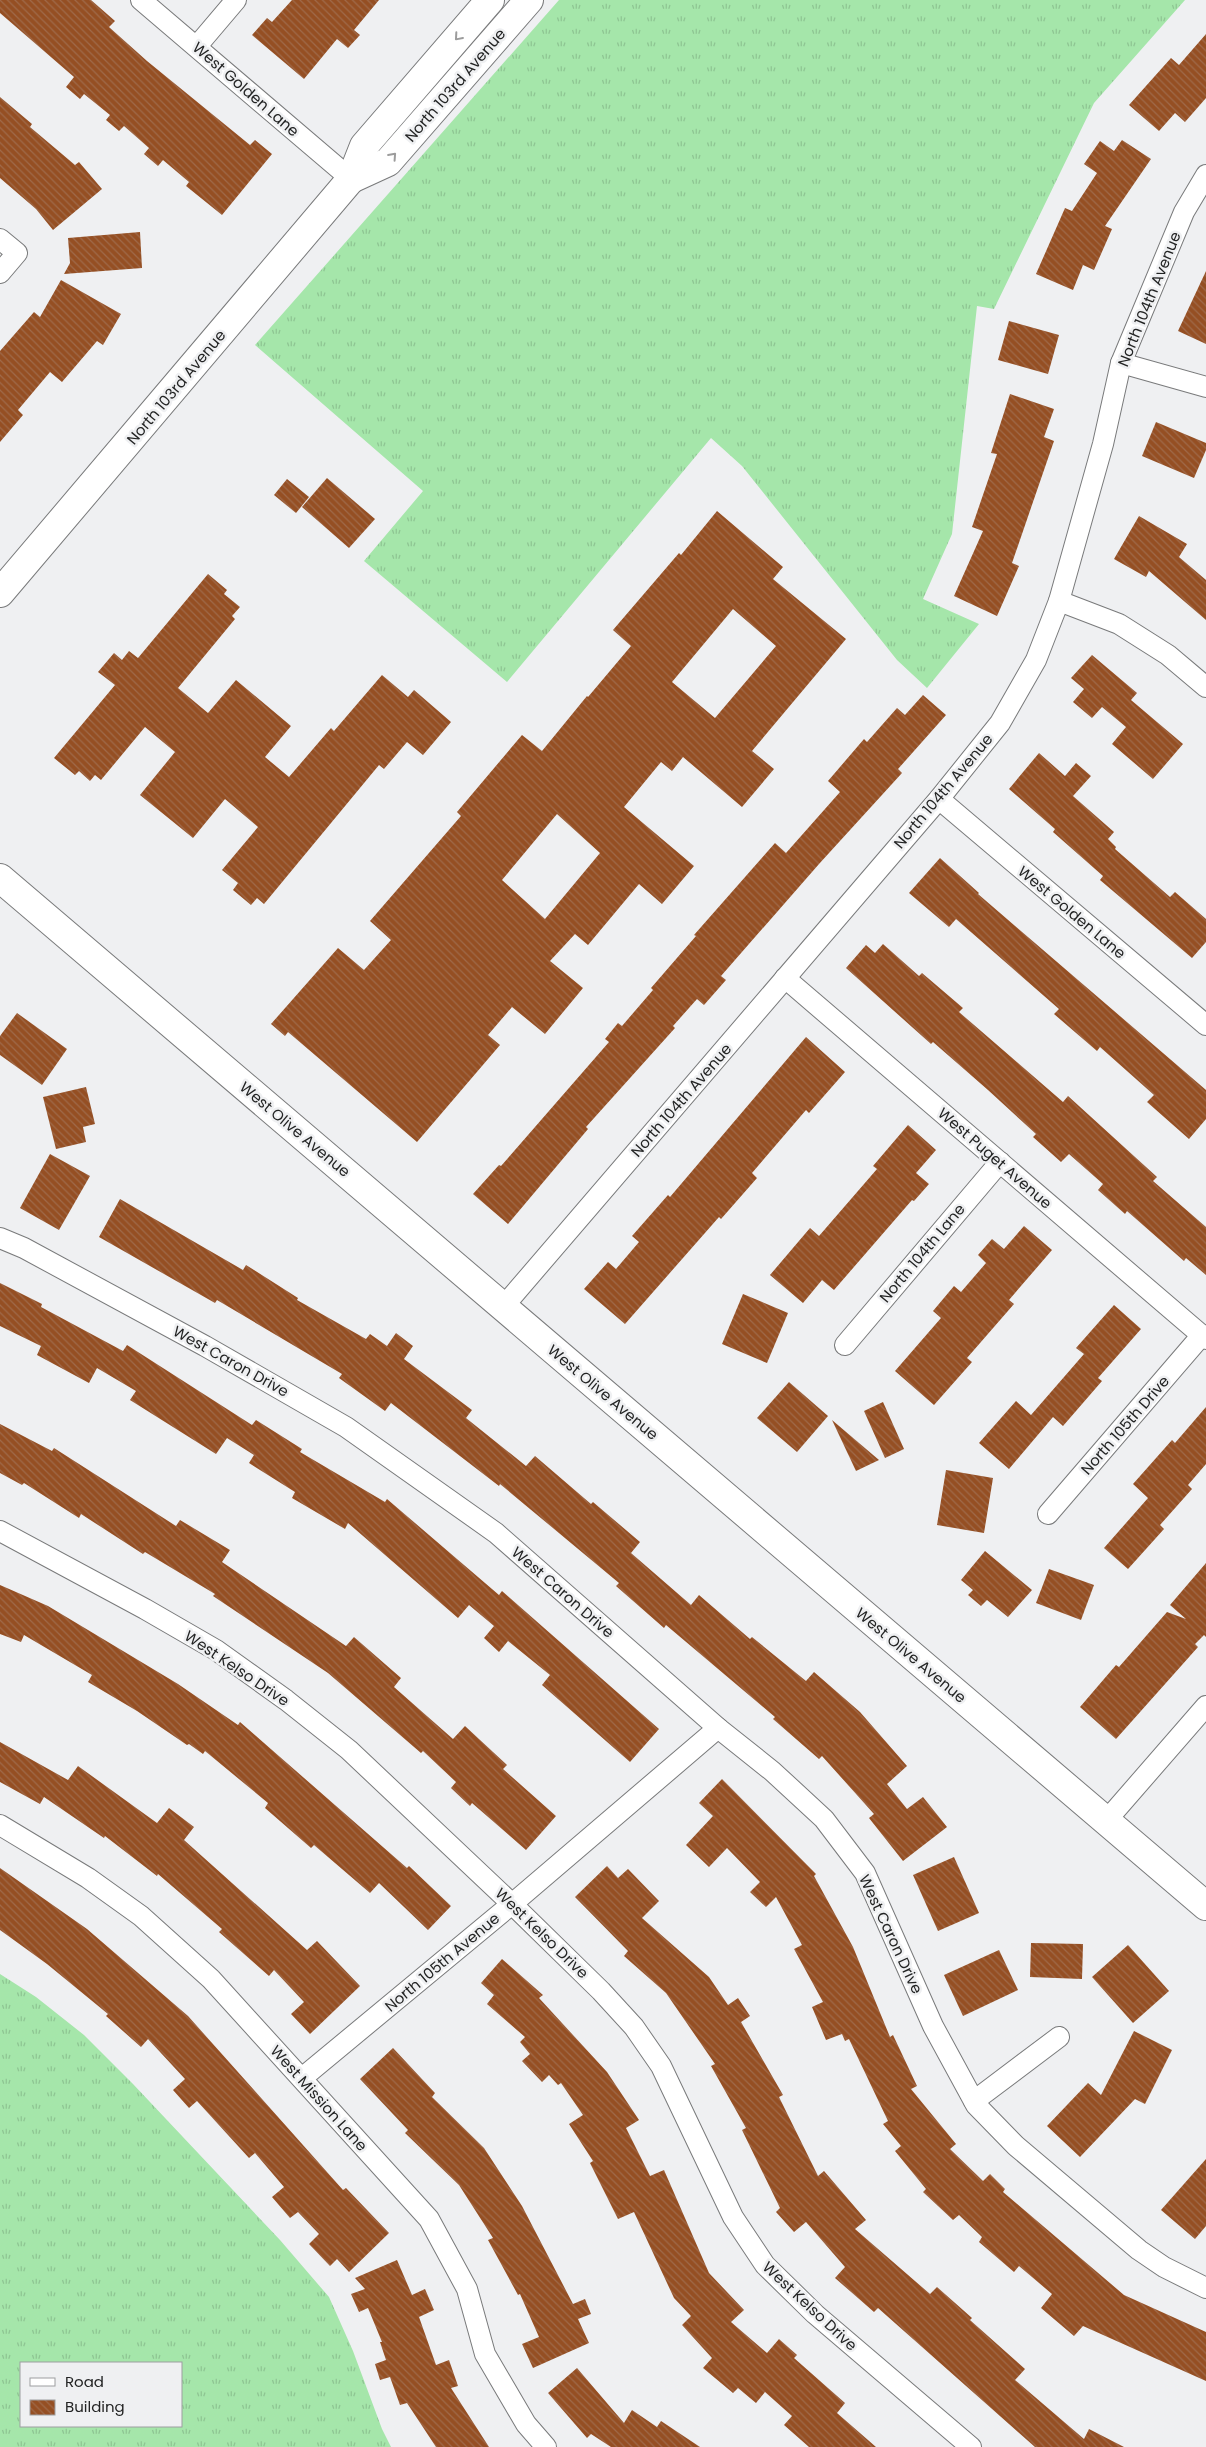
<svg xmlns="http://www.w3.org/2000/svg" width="1206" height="2447" font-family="Poppins,sans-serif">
	<defs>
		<pattern id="grass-tufts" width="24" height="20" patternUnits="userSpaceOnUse" patternTransform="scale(1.25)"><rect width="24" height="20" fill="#a5e6aa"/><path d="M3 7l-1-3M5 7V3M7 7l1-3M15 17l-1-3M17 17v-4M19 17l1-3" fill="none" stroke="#8ec592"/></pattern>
		<pattern id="building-back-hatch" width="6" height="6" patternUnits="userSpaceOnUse" patternTransform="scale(1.25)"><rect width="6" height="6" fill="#954f23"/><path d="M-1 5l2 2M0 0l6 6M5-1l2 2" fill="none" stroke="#9f6a4a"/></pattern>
	</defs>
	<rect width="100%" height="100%" fill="#eff0f2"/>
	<g fill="url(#grass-tufts)" fill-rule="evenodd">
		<polygon points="559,0 1185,0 1094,103 994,309 977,306 952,534 923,599 979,624 927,688 897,660 742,466 711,438 507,682 364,561 423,491 255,345"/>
		<path d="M 0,1974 L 36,1997 L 84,2035 L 133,2084 L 280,2240 L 329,2297 L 353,2351 L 382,2429 L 391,2447 L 0,2447 ZM 181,2363 L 181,2426 L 21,2426 L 21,2363 Z"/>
	</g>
	<g fill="url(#building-back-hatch)" fill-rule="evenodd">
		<polygon points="0,0 91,0 115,21 109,27 147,61 250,145 255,140 272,154 222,215 186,186 189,182 163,160 158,166 144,154 149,148 124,126 119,131 106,120 110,115 84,94 80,99 66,87 74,77 0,13"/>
		<polygon points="292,0 379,0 354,30 360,35 348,48 337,39 304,79 252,35 267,18 272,22"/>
		<polygon points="1206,34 1206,98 1185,122 1175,113 1159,131 1129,105 1171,58 1179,65"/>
		<polygon points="0,97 32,124 30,127 75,165 79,162 102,189 53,230 36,209 0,178"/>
		<polygon points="1122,140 1151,159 1105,226 1112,229 1094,270 1083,265 1073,290 1036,274 1065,208 1072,211 1097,173 1084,164 1100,141 1114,151"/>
		<polygon points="140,232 142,268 64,274 70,263 68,238"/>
		<polygon points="1206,271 1206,344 1178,331"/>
		<polygon points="61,280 121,314 103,345 97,341 62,382 50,372 18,410 23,415 0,442 0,351 34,312 40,317"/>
		<polygon points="1009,321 1059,335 1048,374 998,360"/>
		<polygon points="1010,394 1054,409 1044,437 1054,441 1012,563 1019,566 997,616 954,596 983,531 972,527 997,454 991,453"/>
		<polygon points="1156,422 1206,443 1206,450 1194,478 1142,456"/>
		<polygon points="327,478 375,519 349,548 302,507"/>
		<polygon points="287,479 309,497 296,513 274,495"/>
		<path d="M 717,511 L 783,567 L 773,579 L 846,639 L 752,751 L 774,769 L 742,807 L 683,757 L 672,771 L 661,762 L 624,807 L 694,866 L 662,904 L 639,884 L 588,945 L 575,934 L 550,961 L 583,988 L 545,1034 L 512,1007 L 488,1035 L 500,1045 L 417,1142 L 288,1032 L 285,1036 L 271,1024 L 338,948 L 364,970 L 391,940 L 370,921 L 461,816 L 457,812 L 522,735 L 542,751 L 587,696 L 588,697 L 631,646 L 613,630 L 679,553 L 681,555 ZM 733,609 L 776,646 L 715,718 L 672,682 ZM 557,814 L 600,853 L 545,919 L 502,880 Z"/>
		<polygon points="1139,516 1187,544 1179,557 1206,580 1206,620 1149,571 1146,577 1114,559"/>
		<polygon points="208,574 227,590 224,594 240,607 232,616 235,619 178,688 208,713 236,680 291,726 265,757 289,777 331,728 334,731 382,675 408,697 414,690 451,722 423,755 407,742 384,769 379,765 264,904 257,898 251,905 233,890 238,883 222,870 258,827 225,799 193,838 140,795 175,752 145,727 101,780 95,775 90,781 79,771 75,775 54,758 115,685 98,672 114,653 122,660 129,651 138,658"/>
		<polygon points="1092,655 1137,693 1131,700 1183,744 1153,779 1112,744 1126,727 1102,707 1092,718 1073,702 1084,689 1071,678"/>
		<polygon points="923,695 946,715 898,769 902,773 819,864 721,976 726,980 704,1005 697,999 673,1026 675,1028 586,1127 588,1129 508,1224 473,1194 499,1165 501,1166 609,1042 605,1039 618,1023 622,1026 653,990 651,988 696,936 694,935 775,843 786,853 840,792 828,781 864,739 867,742 897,708 905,715"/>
		<polygon points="1039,753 1065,776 1076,763 1091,776 1073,796 1114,832 1108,839 1116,847 1115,849 1170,897 1175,892 1206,919 1206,942 1192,958 1100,880 1103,876 1053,832 1055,829 1009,789"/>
		<polygon points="940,858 979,893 978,894 1206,1090 1206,1119 1189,1139 1147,1102 1154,1095 1100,1047 1097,1051 1054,1014 1059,1009 1011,967 956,919 949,927 909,893"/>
		<polygon points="883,944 919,976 922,973 963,1008 959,1012 1063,1102 1068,1096 1157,1177 1153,1181 1206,1227 1206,1275 1186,1258 1184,1261 1127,1211 1125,1214 1098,1190 1103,1184 1069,1154 1061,1162 1033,1137 1036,1134 988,1090 933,1042 931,1044 846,968 866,945 875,953"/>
		<polygon points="17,1013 67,1049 42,1085 0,1055 0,1036"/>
		<polygon points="806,1037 845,1072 809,1113 806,1110 752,1173 757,1178 721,1219 719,1217 625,1324 584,1289 608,1262 616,1269 639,1242 632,1236 668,1195 670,1197"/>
		<polygon points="86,1087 95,1124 83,1127 86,1142 56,1149 43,1097"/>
		<polygon points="908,1125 936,1150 916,1173 929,1184 914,1201 912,1200 834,1290 822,1280 803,1303 770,1275 810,1228 819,1236 877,1169 873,1166"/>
		<polygon points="50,1154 90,1176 59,1230 20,1208"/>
		<polygon points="120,1199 243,1270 246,1265 298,1298 297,1300 366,1339 370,1334 387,1346 396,1333 413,1346 404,1359 472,1410 466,1418 526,1466 535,1456 591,1504 593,1502 640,1542 631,1553 691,1605 699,1595 750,1639 752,1637 806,1681 814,1672 860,1712 907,1766 887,1784 907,1809 923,1797 947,1827 903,1861 869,1818 874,1814 822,1756 819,1759 773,1719 775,1717 666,1625 664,1628 616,1586 619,1583 500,1484 499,1486 391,1403 385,1411 339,1378 342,1374 217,1300 215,1303 99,1237"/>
		<polygon points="1024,1226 1052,1250 1009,1300 1014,1304 967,1358 972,1362 934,1405 895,1371 941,1318 933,1311 954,1286 961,1292 986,1263 978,1255 992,1239 1004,1249"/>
		<polygon points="0,1283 42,1304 41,1307 123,1351 127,1345 252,1425 256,1420 302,1449 300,1452 385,1502 387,1499 499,1595 502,1591 659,1729 630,1762 542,1685 550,1675 508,1641 499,1652 484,1638 494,1626 469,1605 458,1618 348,1523 345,1529 292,1498 295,1492 249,1463 254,1455 227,1438 216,1454 130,1400 136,1391 97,1368 89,1383 37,1355 41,1346 0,1326"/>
		<polygon points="743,1294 788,1313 767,1363 722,1344"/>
		<polygon points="1114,1305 1141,1329 1098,1378 1102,1381 1063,1426 1053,1417 1009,1469 979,1443 1016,1401 1031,1415 1084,1354 1076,1348"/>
		<polygon points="789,1382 828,1416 797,1452 757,1418"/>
		<polygon points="883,1402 904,1449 885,1458 864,1411"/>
		<polygon points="1206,1407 1206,1464 1188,1485 1192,1489 1160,1525 1164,1529 1128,1569 1104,1548 1148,1498 1133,1484 1172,1440 1175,1443"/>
		<polygon points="832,1420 879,1460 856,1471"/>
		<polygon points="0,1424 52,1451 54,1448 176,1526 180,1520 230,1550 222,1562 346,1646 354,1637 401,1678 394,1687 453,1739 465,1726 507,1765 503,1769 556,1816 526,1850 472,1803 470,1806 451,1788 456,1782 423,1751 421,1753 328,1673 213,1596 215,1594 145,1552 143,1554 81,1514 79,1518 24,1483 22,1485 0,1473"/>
		<polygon points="946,1470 993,1478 984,1533 937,1525"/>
		<polygon points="985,1551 1032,1590 1008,1617 987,1600 981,1606 968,1595 973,1590 961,1580"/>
		<polygon points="1206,1563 1206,1637 1204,1635 1195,1644 1198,1647 1116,1739 1080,1707 1116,1665 1119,1667 1167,1612 1186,1619 1170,1605"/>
		<polygon points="1049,1569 1094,1585 1081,1620 1036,1603"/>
		<polygon points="0,1585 48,1606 178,1684 238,1725 240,1722 407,1868 409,1866 451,1906 428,1930 379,1883 370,1893 314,1845 311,1848 265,1808 268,1803 205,1751 203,1754 189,1744 187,1745 137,1711 88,1682 92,1675 24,1635 21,1642 0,1634"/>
		<polygon points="0,1742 68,1780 78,1766 157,1823 169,1808 194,1827 184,1840 307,1950 317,1941 360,1986 310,2034 291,2014 304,2002 274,1970 269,1976 219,1932 222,1929 158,1874 157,1876 105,1836 104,1838 44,1797 40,1804 0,1782"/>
		<polygon points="722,1779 816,1874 814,1876 853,1947 890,2037 893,2035 917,2086 911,2089 956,2144 950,2149 983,2181 990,2174 1005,2189 1003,2192 1124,2295 1206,2332 1206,2381 1083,2326 1074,2336 1041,2308 1052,2294 1019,2266 1014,2272 979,2242 982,2237 959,2215 953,2220 923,2192 926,2189 895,2151 901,2146 883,2124 888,2121 849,2039 845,2041 842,2034 826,2040 812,2007 823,2002 794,1949 802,1945 776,1897 766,1907 750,1892 760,1882 727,1848 709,1867 686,1845 713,1816 699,1803"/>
		<polygon points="954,1857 979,1913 938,1931 913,1875"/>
		<polygon points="607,1866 618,1878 628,1869 659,1901 642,1918 709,1977 728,2005 738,1998 750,2016 741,2022 783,2095 779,2097 818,2176 824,2171 866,2220 855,2229 930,2294 937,2287 972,2318 970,2320 1025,2369 1015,2380 1084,2439 1089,2429 1124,2447 1035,2447 878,2308 874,2312 835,2278 845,2267 806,2222 794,2232 776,2212 780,2208 742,2130 746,2128 711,2066 715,2064 666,1993 624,1956 628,1951 575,1897"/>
		<polygon points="0,1868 87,1929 188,2016 343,2190 346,2188 389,2233 349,2272 337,2259 330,2266 309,2244 319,2234 298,2212 290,2218 272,2197 284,2187 255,2153 249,2158 197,2101 189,2108 173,2090 185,2079 148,2039 141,2047 106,2016 108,2014 47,1964 0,1930"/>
		<polygon points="1031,1943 1083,1944 1082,1979 1030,1977"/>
		<polygon points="1128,1945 1169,1991 1133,2023 1092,1977"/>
		<polygon points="999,1950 1018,1990 963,2016 944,1975"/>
		<polygon points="502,1959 543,1995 539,1998 607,2072 639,2120 626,2128 650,2176 664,2170 709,2273 744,2310 731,2322 767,2353 779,2339 797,2355 794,2358 845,2403 837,2413 876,2447 809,2447 784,2425 792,2416 765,2392 756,2403 738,2388 733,2393 703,2368 712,2358 682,2325 691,2316 674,2298 634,2212 618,2219 590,2163 593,2161 569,2124 583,2115 561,2083 558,2085 549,2075 542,2082 522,2061 530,2054 520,2042 525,2037 487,2004 494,1995 481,1983"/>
		<polygon points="1134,2031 1172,2050 1145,2104 1135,2099 1080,2157 1047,2126 1088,2083 1101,2095"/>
		<polygon points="393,2048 435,2093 432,2097 484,2148 522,2206 573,2304 585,2299 591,2314 578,2319 589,2343 533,2368 522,2344 539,2337 520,2294 518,2295 488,2240 493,2238 459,2185 405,2133 408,2130 360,2079"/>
		<polygon points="1206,2159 1206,2226 1195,2239 1161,2210"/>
		<polygon points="397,2260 412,2295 425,2289 434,2310 419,2317 436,2365 449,2360 458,2386 451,2388 489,2447 436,2447 407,2403 400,2405 390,2377 380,2380 375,2364 386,2360 380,2342 382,2342 368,2308 359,2312 351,2294 365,2289 355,2278"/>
		<polygon points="577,2368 624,2423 632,2410 657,2427 661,2421 700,2447 611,2447 591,2434 587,2438 548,2393"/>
	</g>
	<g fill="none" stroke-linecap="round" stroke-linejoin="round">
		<defs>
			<g id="minor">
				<polyline points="141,0 351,179"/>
				<polyline points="197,46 236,0"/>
				<polyline points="0,239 17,253 0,273"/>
				<polyline points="1121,363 1206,387"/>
				<polyline points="1059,601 1119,624 1168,655 1206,687"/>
				<polyline points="939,799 1206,1025"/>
				<polyline points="785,978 1206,1339"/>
				<polyline points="0,1238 24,1248 205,1346 346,1427 496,1533 718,1728 772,1771 824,1819 865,1873 933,2026 976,2105 1016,2146 1139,2250 1164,2267 1206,2288"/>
				<polyline points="503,1307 939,799 1000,723 1036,660 1059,601 1103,444 1121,363 1184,212 1206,175"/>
				<polyline points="845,1345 1000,1162"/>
				<polyline points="1048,1514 1202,1335"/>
				<polyline points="0,1531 145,1609 216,1650 286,1700 349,1750 512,1904 601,1991 634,2027 661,2066 733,2217 765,2265 815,2314 971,2447"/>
				<polyline points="1106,1821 1206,1706"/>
				<polyline points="0,1825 88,1878 141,1916 211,1979 429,2219 467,2289 485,2354 526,2424 546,2447"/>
				<polyline points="302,2078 512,1904 718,1728"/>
				<polyline points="974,2101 1059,2037"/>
			</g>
			<g id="secondary">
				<polyline points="351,179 388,162 529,0"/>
				<polyline points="0,593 351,179 364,146 490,0"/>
				<polyline points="0,878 1206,1906"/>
			</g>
		</defs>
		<use href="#minor" stroke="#797a7b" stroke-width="22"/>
		<use href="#secondary" stroke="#797a7b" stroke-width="30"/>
		<use href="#minor" stroke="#fff" stroke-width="20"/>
		<use href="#secondary" stroke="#fff" stroke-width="28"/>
	</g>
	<defs><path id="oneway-chevron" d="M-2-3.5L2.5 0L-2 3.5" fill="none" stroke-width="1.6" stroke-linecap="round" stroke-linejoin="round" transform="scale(1.25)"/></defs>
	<g stroke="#9c9c9c">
		<use href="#oneway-chevron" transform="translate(458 37) rotate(131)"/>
		<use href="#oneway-chevron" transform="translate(393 156) rotate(-48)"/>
	</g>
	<g text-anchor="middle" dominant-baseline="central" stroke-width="5" stroke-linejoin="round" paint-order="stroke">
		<g font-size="15" fill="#232424" stroke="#eff0f2">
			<text transform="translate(455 85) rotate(-49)">North 103rd Avenue</text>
			<text transform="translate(246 89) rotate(41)">West Golden Lane</text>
			<text transform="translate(1149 299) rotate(-68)">North 104th Avenue</text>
			<text transform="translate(176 387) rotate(-50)">North 103rd Avenue</text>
			<text transform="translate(943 791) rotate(-50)">North 104th Avenue</text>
			<text transform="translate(1072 912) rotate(40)">West Golden Lane</text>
			<text transform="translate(681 1100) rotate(-49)">North 104th Avenue</text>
			<text transform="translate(295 1129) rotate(40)">West Olive Avenue</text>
			<text transform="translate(995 1158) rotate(41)">West Puget Avenue</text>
			<text transform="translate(922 1253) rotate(-50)">North 104th Lane</text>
			<text transform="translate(231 1361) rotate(29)">West Caron Drive</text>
			<text transform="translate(603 1392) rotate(40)">West Olive Avenue</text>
			<text transform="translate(1125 1425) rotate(-49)">North 105th Drive</text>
			<text transform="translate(563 1592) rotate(41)">West Caron Drive</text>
			<text transform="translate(911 1655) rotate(40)">West Olive Avenue</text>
			<text transform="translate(237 1668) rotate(34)">West Kelso Drive</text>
			<text transform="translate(542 1933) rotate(44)">West Kelso Drive</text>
			<text transform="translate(891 1934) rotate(65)">West Caron Drive</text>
			<text transform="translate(442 1962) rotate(-40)">North 105th Avenue</text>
			<text transform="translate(319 2098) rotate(48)">West Mission Lane</text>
			<text transform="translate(810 2306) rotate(43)">West Kelso Drive</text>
		</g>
	</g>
	<rect x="20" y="2362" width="162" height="65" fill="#eff0f2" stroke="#9d9ea0"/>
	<rect x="30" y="2378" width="25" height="8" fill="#ffffff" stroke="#9d9ea0"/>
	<text x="65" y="2387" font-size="15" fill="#232424">Road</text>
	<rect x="30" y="2400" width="25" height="15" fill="url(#building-back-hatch)" stroke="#9d9ea0"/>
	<text x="65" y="2412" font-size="15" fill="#232424">Building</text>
</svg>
